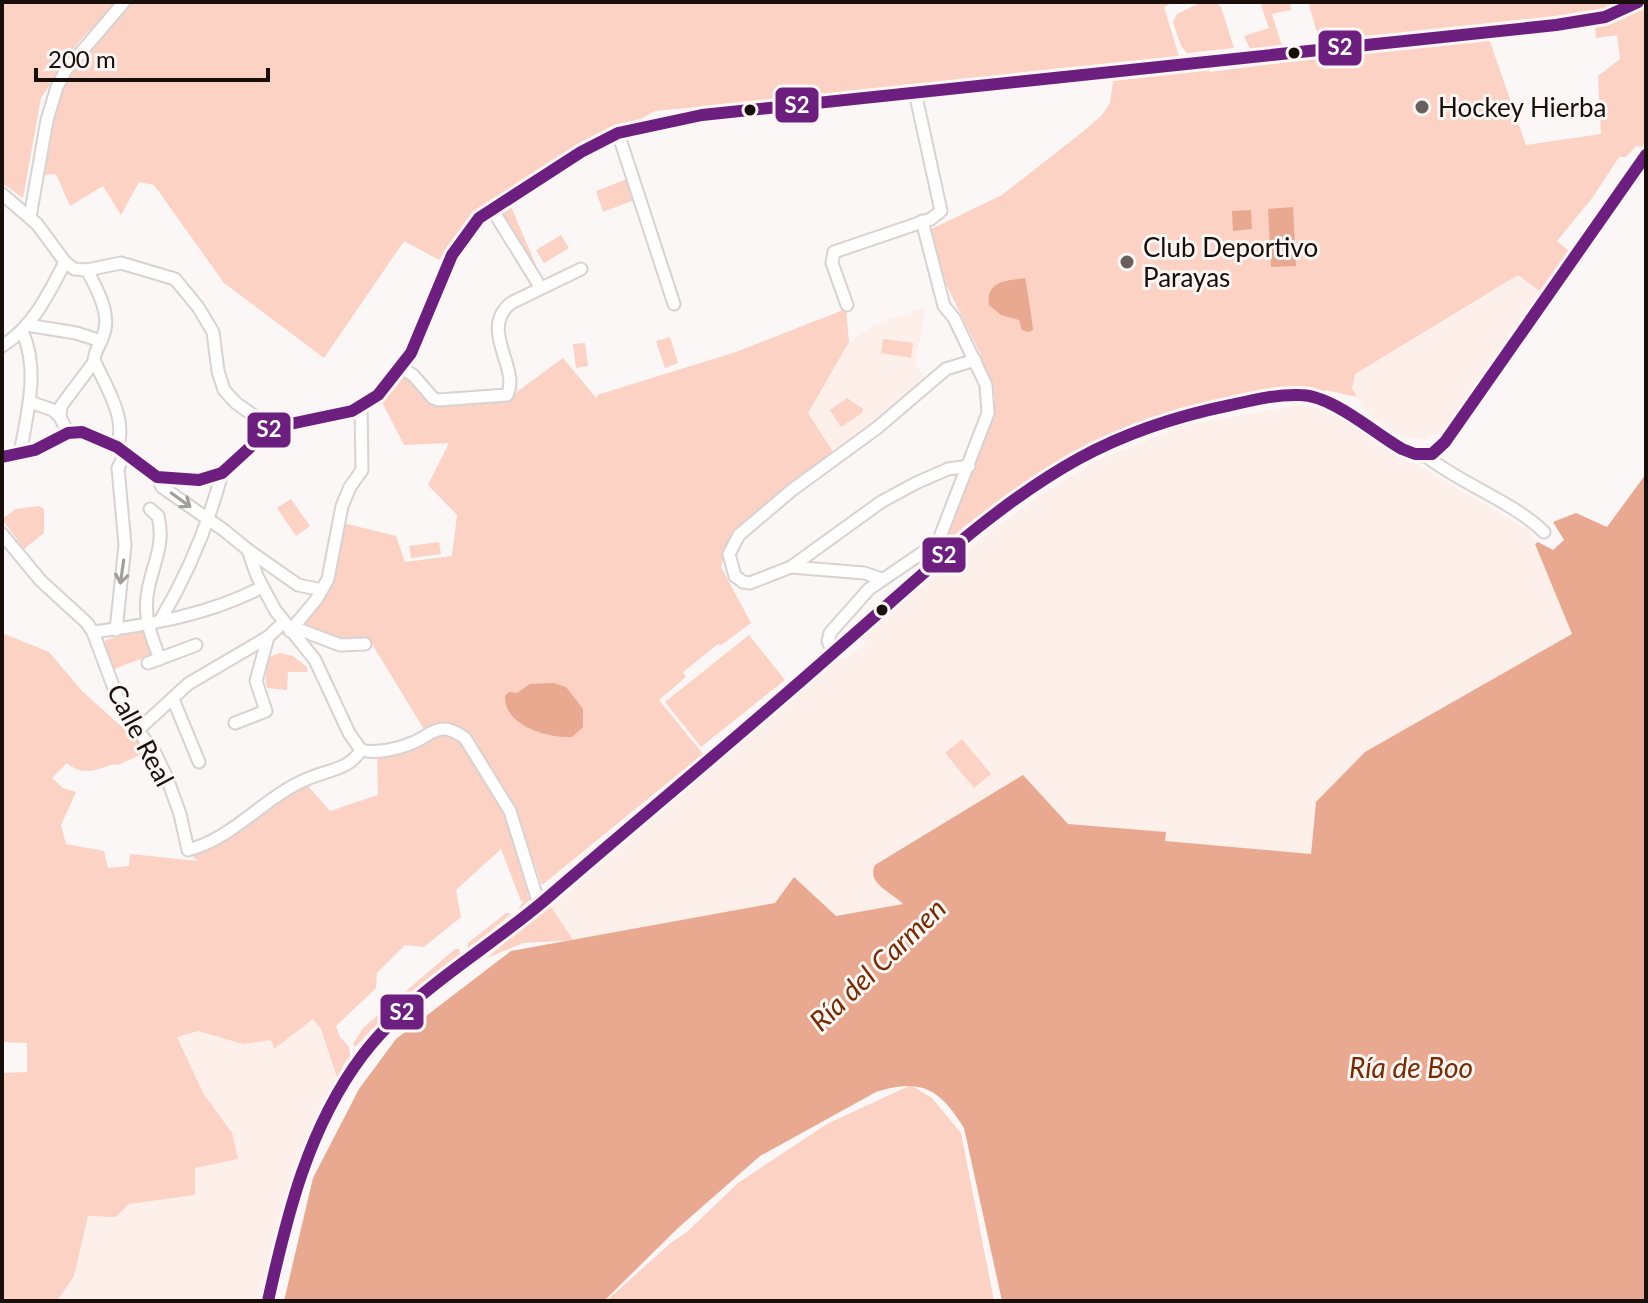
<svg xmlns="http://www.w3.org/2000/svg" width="1648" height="1303" font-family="Lato,sans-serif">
	<rect width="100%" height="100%" fill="#faf7f6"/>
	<g fill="#fdefe9">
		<polygon points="1519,275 1540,291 1441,433 1422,439 1407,438 1383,426 1362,408 1352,388 1355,374"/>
		<polygon points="923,308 925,315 915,363 926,381 835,455 808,413 828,376 850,342 875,324"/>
		<polygon points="1303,404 1321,409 1344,421 1530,531 1572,634 1365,752 1316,802 1311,854 1165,841 1165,832 1068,824 905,904 835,916 775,903 573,940 549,904 835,658 847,659 865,644 865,634 941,570 1037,497 1094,462 1182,426"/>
		<polygon points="313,1018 321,1029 343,1094 306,1170 274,1301 57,1301 74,1276 88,1216 116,1217 129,1204 194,1195 195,1168 232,1133 203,1093 177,1037 198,1031 243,1044 271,1040 274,1048"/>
	</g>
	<g fill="#fbd2c3">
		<polygon points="2,2 116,2 77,44 41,98 23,198 2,183"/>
		<polygon points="130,2 1173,2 1164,7 1180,60 655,111 471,214 439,260 404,241 324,358 224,283 154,185 139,182 121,215 103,186 70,206 56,174 43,175 54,104 63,86"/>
		<polygon points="1202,2 1216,2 1221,7 1234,48 1187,53 1181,46 1173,22 1177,14"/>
		<polygon points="1260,2 1290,2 1291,10 1272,14 1282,46 1251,51 1244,36 1269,28"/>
		<polygon points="1308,2 1618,2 1594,13 1321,46"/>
		<path d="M 1646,6 L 1646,140 L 1642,147 L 1636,146 L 1626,157 L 1619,157 L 1593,197 L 1557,241 L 1569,251 L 1540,291 L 1518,275 L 1355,374 L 1352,388 L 1357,397 L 1326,390 L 1325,392 C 1299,381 1274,390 1247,395 C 1215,401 1182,406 1151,417 C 1072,445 1006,500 940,551 L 981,445 L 995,399 L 980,353 L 940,272 L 927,231 L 1002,195 L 1085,130 L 1102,115 L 1110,103 L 1113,81 L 1209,70 L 1210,72 L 1312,59 L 1313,57 L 1489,39 L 1526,145 L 1601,134 L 1598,76 L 1620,59 L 1617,35 L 1596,38 L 1595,27 L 1614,23 Z"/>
		<polygon points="627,179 634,200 603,212 596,191"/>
		<polygon points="510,204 543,282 498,212"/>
		<polygon points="561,235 569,248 544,263 536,250"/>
		<polygon points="846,309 849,342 808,413 835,455 729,538 721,567 751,623 720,646 718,644 683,672 686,677 659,700 703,754 542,885 517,815 497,778 467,734 425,731 372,644 300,628 330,591 343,523 396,536 405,562 452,556 457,515 428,485 449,443 404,445 381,400 404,377 433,402 506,400 563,358 597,399 597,395 736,352"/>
		<polygon points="670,337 678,363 665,368 656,341"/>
		<polygon points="883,339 913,343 911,358 881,353"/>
		<polygon points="585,343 588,366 576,368 573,344"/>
		<polygon points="847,398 863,409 862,413 841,427 830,410"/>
		<polygon points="291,499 310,526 296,536 277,508"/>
		<polygon points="39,506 44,509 44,533 24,549 2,519 16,509"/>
		<polygon points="439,542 441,554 411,558 409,546"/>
		<polygon points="144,629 154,654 114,669 104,645 105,640"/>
		<path d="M 2,633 L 49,652 L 83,692 L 149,751 L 118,765 L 115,764 C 97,769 83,777 67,763 L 52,778 L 63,788 L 76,792 L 61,825 L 66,844 L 104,851 L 108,868 L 129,866 L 130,854 L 198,861 L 191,855 L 274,800 L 307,785 L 330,811 L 378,795 L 377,755 L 441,734 L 466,745 L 505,813 L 531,890 L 527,895 L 531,899 L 518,910 L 524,900 L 521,901 L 501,849 L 456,890 L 461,917 L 424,947 L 405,945 L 377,973 L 376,988 L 336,1026 L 340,1037 L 349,1047 L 350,1056 L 342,1067 L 344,1069 L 338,1080 L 321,1029 L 313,1019 L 274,1049 L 271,1040 L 243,1044 L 198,1031 L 177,1037 L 203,1093 L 232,1133 L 238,1159 L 195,1168 L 195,1195 L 129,1204 L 116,1217 L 88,1216 L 74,1276 L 57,1301 L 2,1301 L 3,1073 L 27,1072 L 27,1043 L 3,1042 L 2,1038 Z"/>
		<polygon points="749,635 785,680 701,747 665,702"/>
		<path d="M 280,653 L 293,656 L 307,667 L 307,672 L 288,672 L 287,690 L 267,688 C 264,676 267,669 270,657 Z"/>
		<polygon points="962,739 991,774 974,788 945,753"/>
		<polygon points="549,904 573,940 523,943 487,958"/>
		<polygon points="506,913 511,914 468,950 468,943"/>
		<polygon points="455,949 459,949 461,956 372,1029 355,1047 353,1044 363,1028"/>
		<polygon points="911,1085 932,1098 961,1133 994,1301 606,1301 672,1242 687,1232 738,1183 827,1124"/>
	</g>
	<g fill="#e8a990">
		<polygon points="1293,207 1296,266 1271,267 1268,209"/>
		<polygon points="1251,210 1252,229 1233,231 1232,211"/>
		<path d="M 1025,278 C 1026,281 1033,326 1033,330 L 1029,332 L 1022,330 L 1019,320 L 1001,315 L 989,305 C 986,281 1005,281 1025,278 Z"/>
		<path d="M 1646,474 L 1646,1301 L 1002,1301 L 964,1128 C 939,1088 921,1078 876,1092 L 760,1156 L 678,1228 L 604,1301 L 284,1301 L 313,1178 L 359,1089 L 396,1039 L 511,951 L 775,903 L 794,877 L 836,916 L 903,904 C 892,892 866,884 875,865 L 1023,775 L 1068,824 L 1166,832 L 1165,841 L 1311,854 L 1316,802 L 1365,752 L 1572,634 L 1535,544 L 1538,542 L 1553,550 L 1564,540 L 1553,522 L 1576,513 L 1607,527 Z"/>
		<path d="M 554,683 L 566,687 L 583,709 L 583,727 L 572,737 C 547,738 504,726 505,696 L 509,692 L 517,693 L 530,684 Z"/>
	</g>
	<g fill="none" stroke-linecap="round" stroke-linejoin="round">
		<defs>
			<g id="minor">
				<polyline points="618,133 674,304"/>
				<polyline points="2,194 37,224 65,262 74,269 87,270 121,263 175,279 198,307 213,332 218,371 224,390 236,403 271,428"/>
				<polyline points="492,209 541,288"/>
				<polyline points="30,217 47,120 57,87 66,70 124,2"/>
				<path d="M 87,270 C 97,289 112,315 103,336 C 100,345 95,350 94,360 C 105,385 128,419 117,447"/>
				<polyline points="847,305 832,263 834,252 931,219 941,211 915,92"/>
				<polyline points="27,325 76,333 101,341"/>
				<path d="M 2,346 C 33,327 49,293 65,262"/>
				<path d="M 401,368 L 413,375 L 433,398 L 438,400 L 507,395 C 521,368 478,330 511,303 L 581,269"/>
				<polyline points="30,402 53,410 60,417"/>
				<polyline points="68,433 60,417 61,406 94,362"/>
				<path d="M 20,454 C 27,413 40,370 22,331"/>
				<path d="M 1426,456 C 1461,484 1512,501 1544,532"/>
				<polyline points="2,457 35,450 68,433 82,432 93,435 117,447 157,477 199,480 222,473 271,428 352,411 378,395 411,353 452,255 479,218 581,152 618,133 702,115 1556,25 1605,17 1638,2"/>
				<polyline points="969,466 948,469 916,483 881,502 791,567 750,583 743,582 735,576 729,554 739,535 792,490 877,428 946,369 975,360"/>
				<polyline points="157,477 162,487 225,531 248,550 257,576 275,610 315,660 349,733 361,750"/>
				<path d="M 150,509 L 158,516 C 166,548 150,568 147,597 C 144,620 152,638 160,659"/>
				<path d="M 2,534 L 41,581 L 87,623 L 93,632 L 122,710 L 155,753 L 167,778 L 180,814 L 188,850 C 234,838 264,797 307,779 C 327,770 349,770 361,750"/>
				<polyline points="248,550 298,585 322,590"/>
				<polyline points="791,567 864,573 882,579"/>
				<path d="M 161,619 C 189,572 208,526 222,473"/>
				<polyline points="293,627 340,645 365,644"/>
				<polyline points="116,630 125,545 118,468 125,454"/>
				<polyline points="290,631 316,600 328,579 342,506 350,487 362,470 361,405"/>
				<path d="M 93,632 C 150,625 211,614 262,587"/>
				<polyline points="833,653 828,641 830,633 869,589 938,542 988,413 986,385 954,318 944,306 922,221"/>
				<polyline points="148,663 196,645"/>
				<polyline points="173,699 199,762"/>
				<polyline points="235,723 266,711 256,681 268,637"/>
				<polyline points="138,730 188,684 268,637 283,623"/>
				<path d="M 361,750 C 376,754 398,749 412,743 C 435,733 439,720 465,738 L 510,811 L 539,904"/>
				<path d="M 268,1301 C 286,1215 307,1128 362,1056 C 406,996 476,959 532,911 C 631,825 731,740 831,655 C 922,576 1046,455 1163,421 C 1192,413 1287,389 1313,396 C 1342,405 1402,458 1426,456 C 1434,455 1439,448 1445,442 L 1646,155"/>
			</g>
		</defs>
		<use href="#minor" stroke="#d8d2d0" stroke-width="15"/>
		<use href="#minor" stroke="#fefefe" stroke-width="11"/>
		<defs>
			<g id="bus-1">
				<polyline points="2,457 35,450 68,433 82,432 117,447 157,477 199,480 222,473 271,428 352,411 378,395 411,353 452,255 479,218 581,152 618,133 702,115 1556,25 1605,17 1638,2"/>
				<path d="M 268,1301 C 287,1215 308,1128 362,1056 C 410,992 484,952 545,900 C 641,817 739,736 834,652 C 912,585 988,509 1078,459 C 1127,432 1177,416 1231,405 C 1253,400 1277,394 1300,395 C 1332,395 1374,433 1402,449 L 1415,454 L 1432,454 L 1445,442 L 1646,155"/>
			</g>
		</defs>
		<use href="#bus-1" stroke="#fcf6f4" stroke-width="18"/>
		<use href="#bus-1" stroke="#6d1f80" stroke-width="12"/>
	</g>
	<defs><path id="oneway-shaft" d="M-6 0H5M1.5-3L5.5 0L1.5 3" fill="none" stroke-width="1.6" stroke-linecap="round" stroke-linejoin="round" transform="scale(2)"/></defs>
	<g stroke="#a29e9c">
		<use href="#oneway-shaft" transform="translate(181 500) rotate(36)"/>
		<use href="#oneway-shaft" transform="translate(122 572) rotate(98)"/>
	</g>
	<g fill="#180e0a" stroke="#fcf6f4" stroke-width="3">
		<circle cx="1294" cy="53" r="7"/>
		<circle cx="750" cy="110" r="7"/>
		<circle cx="882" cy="610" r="7"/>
	</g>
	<g fill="#67605d" stroke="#fcf6f4" stroke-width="3">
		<circle cx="1422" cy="107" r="8"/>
		<circle cx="1127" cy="262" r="8"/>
	</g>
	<g text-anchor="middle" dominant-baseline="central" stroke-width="6" stroke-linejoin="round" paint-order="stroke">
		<g font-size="26" fill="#180e0a" stroke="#fcf6f4" text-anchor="start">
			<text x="1438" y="107">Hockey Hierba</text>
			<text x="1143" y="247">Club Deportivo<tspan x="1143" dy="30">Parayas</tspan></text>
		</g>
		<g font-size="26" fill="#180e0a" stroke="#fcf6f4">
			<text transform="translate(141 735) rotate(62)">Calle Real</text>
		</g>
		<g font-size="28" font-style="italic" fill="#792a00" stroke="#fcf6f4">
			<text transform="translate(877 964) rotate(-44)">Ría del Carmen</text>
			<text x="1411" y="1067">Ría de Boo</text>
		</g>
	</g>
	<g stroke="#fcf6f4" stroke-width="3">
		<rect x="1317" y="29" width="46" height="38" rx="8" fill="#6d1f80"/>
		<rect x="774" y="86" width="46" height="38" rx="8" fill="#6d1f80"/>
		<rect x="246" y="411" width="46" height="38" rx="8" fill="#6d1f80"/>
		<rect x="921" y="536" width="46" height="38" rx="8" fill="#6d1f80"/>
		<rect x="379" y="993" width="46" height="38" rx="8" fill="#6d1f80"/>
	</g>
	<g font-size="22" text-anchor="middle" font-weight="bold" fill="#fff">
		<text x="1340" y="55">S2</text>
		<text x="797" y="113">S2</text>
		<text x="269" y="437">S2</text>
		<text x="944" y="563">S2</text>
		<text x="402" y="1020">S2</text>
	</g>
	<rect width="1648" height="1303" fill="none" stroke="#180e0a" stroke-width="8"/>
	<path d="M36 68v12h232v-12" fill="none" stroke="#180e0a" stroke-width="4"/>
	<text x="48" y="68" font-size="24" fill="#180e0a" stroke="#fcf6f4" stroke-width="6" paint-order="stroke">200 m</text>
</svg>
